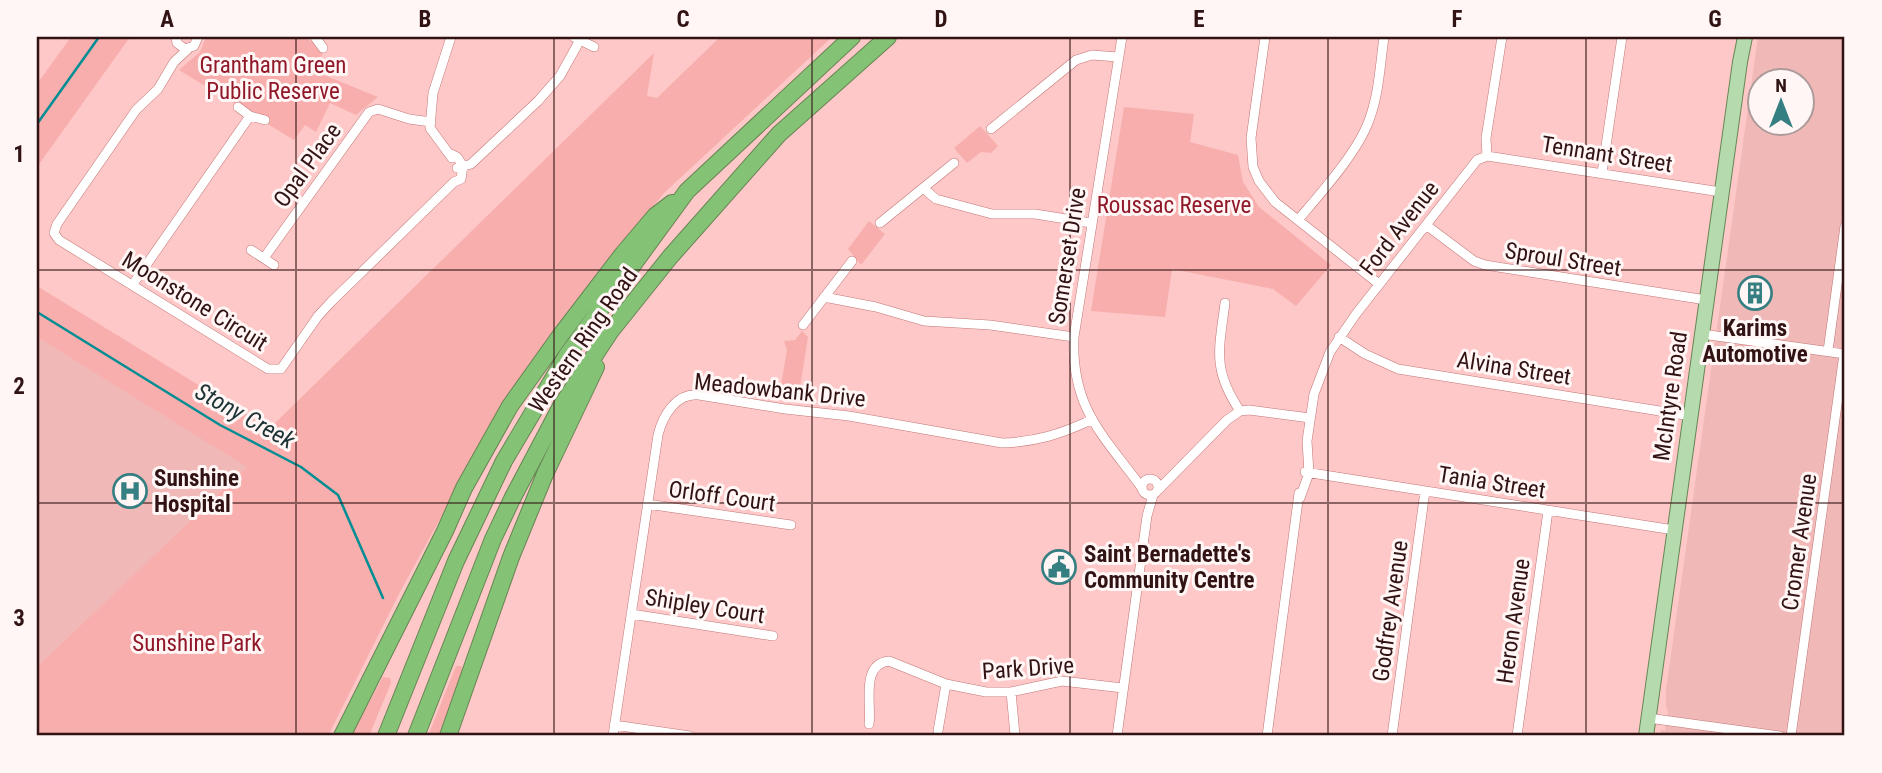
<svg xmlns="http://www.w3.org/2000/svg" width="1882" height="773" viewBox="0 0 1882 773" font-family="'Roboto Condensed',sans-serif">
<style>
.built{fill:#f0b8b6;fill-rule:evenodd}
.green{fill:#f7aeac}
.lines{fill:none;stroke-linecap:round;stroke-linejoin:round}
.stream{stroke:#008d93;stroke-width:2.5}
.street-casing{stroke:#c47575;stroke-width:10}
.primary-casing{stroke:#678553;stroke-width:16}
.highway-casing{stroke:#678553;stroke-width:18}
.street{stroke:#fff;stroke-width:9}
.primary{stroke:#b5daad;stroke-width:14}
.highway{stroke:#84c276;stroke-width:16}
.grid{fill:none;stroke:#311313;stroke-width:2;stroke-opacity:0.55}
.labels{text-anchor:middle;stroke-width:6;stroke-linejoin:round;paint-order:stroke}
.park-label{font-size:23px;fill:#901829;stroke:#fff6f5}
.street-label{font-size:23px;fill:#311313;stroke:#fff6f5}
.poi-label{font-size:23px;font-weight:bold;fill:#311313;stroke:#fff6f5;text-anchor:start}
.water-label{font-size:24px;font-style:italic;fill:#1b3335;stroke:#fff6f5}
.neatline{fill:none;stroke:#311313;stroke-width:2.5}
.grid-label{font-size:23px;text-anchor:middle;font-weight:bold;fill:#311313}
</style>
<rect width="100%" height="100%" fill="#fdc8c7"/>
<path class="built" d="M1758 37H1845V736H1660L1661 730 1665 731 1668 711 1666 707V690ZM1759 80H1801V122H1759Z
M37 337 248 467 37 667Z"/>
<path class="green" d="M71 37H130L37 167V84Z
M206 37H303L325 49 314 71 378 97 356 115 330 103 316 132 305 125 294 140 179 70 200 52Z
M720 37H832L664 193 555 328 511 390 401 590 328 736H37V667L247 467 37 337V286L254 419 271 427 654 53 647 96 657 98Z
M1124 107 1194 114 1190 142 1238 155 1243 182 1259 207 1331 265 1296 306 1273 289 1172 269 1165 317 1091 311Z
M980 126 998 146 991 153 981 152 967 163 954 148Z
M869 221 885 234 861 265 848 249Z
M802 331 808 337 798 400 779 397 787 350 784 341 795 340Z
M456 666H461L464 670 444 736H428Z
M383 677 390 678 391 683 369 736H351Z"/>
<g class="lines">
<path class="stream" d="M37 124 99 37
M37 312 220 425 301 467 338 495 383 598"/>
<g class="street-casing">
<path id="street" d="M176 37 177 43 185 49 194 46 198 37
M315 37 323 48
M451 37 433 93 430 128 452 158
M574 37 594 47
M1122 37 1074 337C1071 408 1103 435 1142 488
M1265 37 1251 138 1253 167 1259 181 1275 202 1379 284
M188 49 174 62 158 89 136 110 57 224 54 233 59 240 268 369H281L318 316 331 302 454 182 461 179 463 166 457 157 451 154
M238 107 250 116 265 120
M991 129 1076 60 1092 55 1118 57
M1487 156 1721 192
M457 168 471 164 538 101 560 76 580 40
M1602 173 1622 37
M923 188 936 199 992 214H1035L1091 223
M1298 220C1320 194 1356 154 1368 123 1379 96 1380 65 1384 37
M880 223 954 163
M1426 225 1474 261 1485 265 1706 300
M251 250 274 265
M264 258 369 112 378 109 409 119 431 122
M133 284 250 116
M824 297 876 307 924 321 990 325 1074 337
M1225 303C1219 350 1212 369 1240 411
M803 325 852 261
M1702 334 1845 354
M1339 337 1365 354 1398 369 1691 416
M1828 351 1845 226
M1305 472 1674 530
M1142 487a8 8 0 1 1 16 0a8 8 0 1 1-16 0Z
M1158 490 1227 420 1240 411 1249 410 1310 418
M1300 498 1309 473 1307 441 1314 394 1330 352 1356 314 1477 160 1487 156 1486 138 1502 37
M647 504 791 525
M631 614 773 636
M1011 692 1015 735
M1648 718 1780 736
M869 724C872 705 860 664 889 661L946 684 986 692H1011L1062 681 1123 688
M614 725 690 736
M938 731 946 684
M613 736 658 435C663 415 676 393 699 395L785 409 849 416 1002 443C1036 442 1061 434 1091 420
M1117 736 1147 516 1153 495
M1267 736 1299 493
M1392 736 1425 491
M1517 736 1548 511
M1791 736 1844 354"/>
</g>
<g class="primary-casing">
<path id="primary" d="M1646 736 1740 62 1745 37"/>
</g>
<g class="highway-casing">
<path id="highway" d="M342 736 445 531 464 488 510 406 560 336 622 255 655 216 672 203
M386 736 456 561 504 461 567 355 687 191 852 37
M416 736 493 539 512 499 560 408 610 332 670 257 779 134 888 37
M448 736 511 557 545 474 596 367"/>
</g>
<use href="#street" class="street"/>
<use href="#primary" class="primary"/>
<use href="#highway" class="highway"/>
</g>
<path class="grid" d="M296 37V736M554 37V736M812 37V736M1070 37V736M1328 37V736M1586 37V736M37 270H1845M37 503H1845"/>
<defs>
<g id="building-ring" transform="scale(1.75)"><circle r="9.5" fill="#fff6f5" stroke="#357e82" stroke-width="1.5"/><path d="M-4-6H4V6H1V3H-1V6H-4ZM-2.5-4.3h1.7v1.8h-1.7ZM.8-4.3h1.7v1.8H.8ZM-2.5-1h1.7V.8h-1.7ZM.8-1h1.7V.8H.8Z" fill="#357e82"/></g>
<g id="hospital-ring" transform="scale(1.75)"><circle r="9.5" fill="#fff6f5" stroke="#357e82" stroke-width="1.5"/><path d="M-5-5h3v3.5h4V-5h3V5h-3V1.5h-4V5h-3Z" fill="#357e82"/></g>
<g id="civic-ring" transform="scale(1.75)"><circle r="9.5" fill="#fff6f5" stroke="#357e82" stroke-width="1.5"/><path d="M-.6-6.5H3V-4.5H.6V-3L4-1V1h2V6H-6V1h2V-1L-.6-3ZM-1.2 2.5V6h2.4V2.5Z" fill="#357e82"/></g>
</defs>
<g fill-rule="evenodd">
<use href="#building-ring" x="1755" y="293"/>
<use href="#hospital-ring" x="130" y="491"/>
<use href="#civic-ring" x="1059" y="567"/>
</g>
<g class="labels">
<g class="park-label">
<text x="273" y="73">Grantham Green<tspan x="273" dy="26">Public Reserve</tspan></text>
<text x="1174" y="213">Roussac Reserve</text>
<text x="197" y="651">Sunshine Park</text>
</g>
<g class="street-label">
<text transform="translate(1607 154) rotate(9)" y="8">Tennant Street</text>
<text transform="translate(307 165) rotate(-54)" y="8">Opal Place</text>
<text transform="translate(1399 228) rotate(-52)" y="8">Ford Avenue</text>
<text transform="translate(1067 256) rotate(-81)" y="8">Somerset Drive</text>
<text transform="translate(1563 259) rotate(9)" y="8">Sproul Street</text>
<text transform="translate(195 301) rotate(32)" y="8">Moonstone Circuit</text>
<text transform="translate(583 340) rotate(-55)" y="8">Western Ring Road</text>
<text transform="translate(1514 368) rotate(9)" y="8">Alvina Street</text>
<text transform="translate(780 390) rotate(6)" y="8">Meadowbank Drive</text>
<text transform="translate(1670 396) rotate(-82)" y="8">McIntyre Road</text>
<text transform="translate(1492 482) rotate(9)" y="8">Tania Street</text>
<text transform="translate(722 496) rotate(8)" y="8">Orloff Court</text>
<text transform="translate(1799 542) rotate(-82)" y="8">Cromer Avenue</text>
<text transform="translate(705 606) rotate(9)" y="8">Shipley Court</text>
<text transform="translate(1390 611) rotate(-82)" y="8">Godfrey Avenue</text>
<text transform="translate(1513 621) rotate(-82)" y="8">Heron Avenue</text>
<text transform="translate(1028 668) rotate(-4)" y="8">Park Drive</text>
</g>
<g class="poi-label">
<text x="1755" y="336" text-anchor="middle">Karims<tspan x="1755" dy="26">Automotive</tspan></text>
<text x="154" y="486">Sunshine<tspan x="154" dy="26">Hospital</tspan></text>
<text x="1084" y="562">Saint Bernadette's<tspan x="1084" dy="26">Community Centre</tspan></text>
</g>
<g class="water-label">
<text transform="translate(245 416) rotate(29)" y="8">Stony Creek</text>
</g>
</g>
<rect width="1882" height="773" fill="none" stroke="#fff6f5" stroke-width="77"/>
<g transform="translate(1781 102)"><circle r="33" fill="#fff6f5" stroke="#ad9b9b" stroke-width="2"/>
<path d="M0-5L12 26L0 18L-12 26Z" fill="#357e82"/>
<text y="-10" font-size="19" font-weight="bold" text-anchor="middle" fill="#311313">N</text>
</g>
<rect x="38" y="38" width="1805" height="696" class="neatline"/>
<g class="grid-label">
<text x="167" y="27">A</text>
<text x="425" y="27">B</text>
<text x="683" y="27">C</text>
<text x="941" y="27">D</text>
<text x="1199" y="27">E</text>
<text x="1457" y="27">F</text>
<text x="1715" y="27">G</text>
<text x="19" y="162">1</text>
<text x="19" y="394">2</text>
<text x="19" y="626">3</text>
</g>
</svg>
